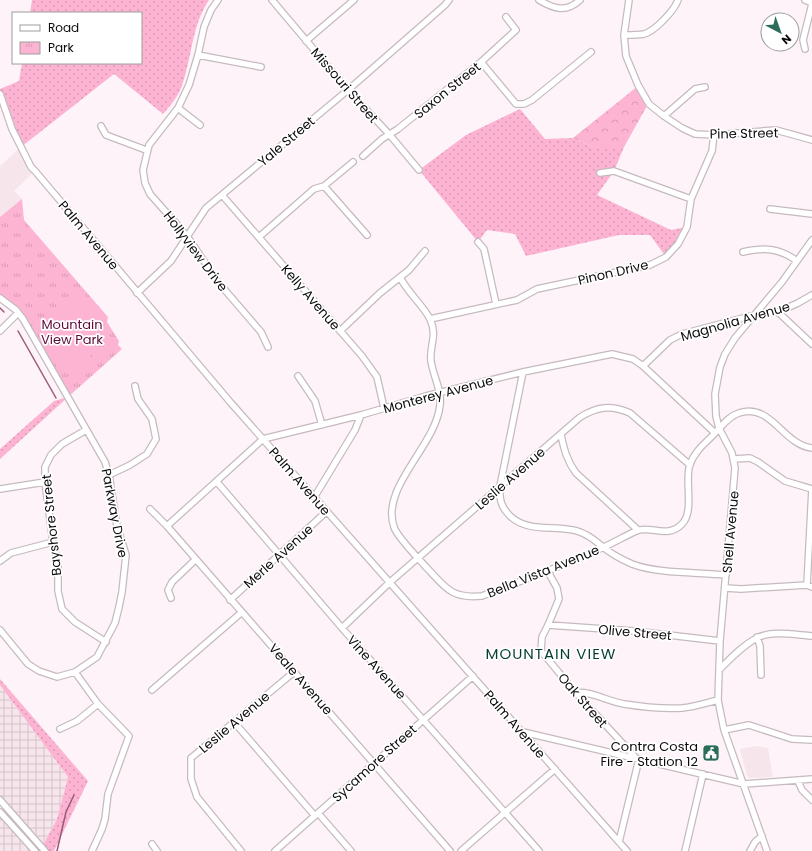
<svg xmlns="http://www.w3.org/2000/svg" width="812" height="851" viewBox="0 0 812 851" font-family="Poppins,sans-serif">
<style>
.built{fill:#f7e5ec}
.industrial{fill:url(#industrial-grid)}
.grass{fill:url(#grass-dots)}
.forest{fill:url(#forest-crowns)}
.park{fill:url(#park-tufts)}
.pitch{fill:#fdb4d3}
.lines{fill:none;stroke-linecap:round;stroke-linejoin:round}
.stream{stroke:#995a76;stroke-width:1.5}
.minor-casing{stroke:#c5bbbf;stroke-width:8}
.minor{stroke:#fff;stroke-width:5.5}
.labels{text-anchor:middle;stroke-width:3.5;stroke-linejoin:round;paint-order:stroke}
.street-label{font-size:13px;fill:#0d0a0c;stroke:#fff}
.park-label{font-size:13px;fill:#5d0c3a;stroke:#fff}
.poi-label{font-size:13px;fill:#0d0a0c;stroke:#fff;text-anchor:end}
.quarter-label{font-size:15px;letter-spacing:1px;fill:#063e31;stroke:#fff}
</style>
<defs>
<pattern id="industrial-grid" width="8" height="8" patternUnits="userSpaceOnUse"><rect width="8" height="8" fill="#f7e5ec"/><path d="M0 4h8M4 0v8" fill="none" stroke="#d3c3c9"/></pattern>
<pattern id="grass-dots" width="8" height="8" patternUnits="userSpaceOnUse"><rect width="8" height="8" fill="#fdb4d3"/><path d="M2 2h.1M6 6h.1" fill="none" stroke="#d899b4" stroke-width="1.8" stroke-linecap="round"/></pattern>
<pattern id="forest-crowns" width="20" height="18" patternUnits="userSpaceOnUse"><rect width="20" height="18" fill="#fdb4d3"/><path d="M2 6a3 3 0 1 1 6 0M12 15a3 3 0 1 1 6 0" fill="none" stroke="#d899b4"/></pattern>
<pattern id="park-tufts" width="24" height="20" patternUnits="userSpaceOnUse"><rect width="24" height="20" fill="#fdb4d3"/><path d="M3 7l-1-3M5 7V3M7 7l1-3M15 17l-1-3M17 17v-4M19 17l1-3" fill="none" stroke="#d899b4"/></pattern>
</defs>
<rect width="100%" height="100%" fill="#fef3f8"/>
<path class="built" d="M21 147 35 171 14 191 22 199 0 217V166Z
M757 746 768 748 773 777 750 778 747 776 740 749Z"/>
<path class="industrial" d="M0 685 68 777 57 819 42 847 0 800Z
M0 812 35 851H0Z"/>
<path class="grass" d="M32 0H209C191 26 192 60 181 88 177 98 170 106 163 114L114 74 21 147 0 94V89L19 81 22 63H141V13H30Z
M520 109 545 139 573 138 593 147H624L614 171 597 195 671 230 687 227 666 257 650 235H619L526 256 515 234 487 230 478 242 419 170 466 135Z
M68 397 0 459V449L54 401Z
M0 679 88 781 54 851H45L42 847 57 819 68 777 0 685Z"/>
<path class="forest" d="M638 86 648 104 624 147H593L573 138Z"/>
<path class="park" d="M22 199 24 220 108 317 107 322 119 341 118 345 122 349 68 397 23 319 0 298V217Z"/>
<path class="pitch" d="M84 295C89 302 95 309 97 317 103 341 91 362 72 376L40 331 41 326Z"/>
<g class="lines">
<path class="stream" d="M0 308 4 312
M18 331 56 398
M57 851 66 812 74 795"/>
<g class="minor-casing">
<path id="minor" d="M218 0 211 10 204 27 198 55 189 85 178 108 149 145 143 170 145 183 150 194 187 236 218 282 261 332 268 347
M272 0 348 90 389 134 419 170
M539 0C554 9 566 13 580 0
M629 0 624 35 626 56 638 85 649 104 664 116 682 128 695 134 714 135 776 130 812 140
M805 0 812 3
M624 35C630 35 638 35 644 34 655 31 674 11 678 0
M306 41 354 0
M805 49 803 40 812 4
M198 55 261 67
M481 62 516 104H524L532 100 591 52
M0 94 12 129 31 167 35 171 231 403 627 851
M178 108 200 125
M664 116 695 89 705 87
M101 126 106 135 146 150
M363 156 382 139 398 129 481 62 516 30 506 17
M600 173 614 171 691 199
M324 186 367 235
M222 195 362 356 377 377 384 408
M770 209 812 214
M259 237 314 189 324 186 353 162
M478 242 484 249 496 304
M743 252C764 247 779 248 797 261
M400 277C407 292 423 305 430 319 438 336 429 346 431 361 433 376 442 390 440 405 436 446 380 487 394 527 397 537 419 559 426 567 446 588 451 599 482 596 523 580 564 566 604 547 615 542 625 536 636 531 650 525 668 539 682 524 695 511 684 480 690 464 696 449 706 443 716 432 723 425 729 416 739 413 771 402 783 445 812 448
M137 293 171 261 206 208 348 90 445 5 449 0
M0 298 16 310 23 319 105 462 109 475 117 526 126 555 122 592 119 607 115 623 97 657 75 672 57 677 39 671 28 664 0 630
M778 312 812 344
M430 319 517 300 537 289 650 265 666 257 678 244 687 227 691 199 712 151 714 135
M0 331 18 313
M340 331 380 293 409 270 425 251
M643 366 670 340 682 334 762 313 778 312 798 303 812 295
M523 372 500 486C499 499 501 507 510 516 529 534 558 524 580 532 591 536 595 541 603 547 611 554 623 560 632 564 658 574 698 572 726 575
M298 376 315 401 322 425
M86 430 62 444 51 455 45 467V482L53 542 58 564V591L62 609 75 622 106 642
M561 435C564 449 567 461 576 473L638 530
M734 459 750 458 758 462 785 481 812 489
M109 475 130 465 147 454 156 439 152 419 138 399 135 386
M217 482 342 628 539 851
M0 489 45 482
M315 496 355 430 361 415
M150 509 167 526 450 851
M167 526 263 439 361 415 426 396 523 372 612 354 633 359 643 366 715 433
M0 561 11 553 53 542
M547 570 557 588 559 599 548 625 542 637 541 651 576 693 636 758
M807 585 812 489
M725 588 741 589 807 585 812 587
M171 598 168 590 172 582 195 560
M230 600 326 512
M548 625 634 631 720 641
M342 628 389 583 579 418C597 406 611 405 630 413L690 465
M757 637 760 646 761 675
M719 670C730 659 743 645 757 638 771 630 796 635 812 636
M75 672 98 704 129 736 108 794 105 819 102 829 92 851
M152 690 242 612
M576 693C588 690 610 702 624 704 643 707 663 709 682 708 694 707 706 703 718 700
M234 722 315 816
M60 729 77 721 98 704
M724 730 749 725 792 739 812 740
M523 732 744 784 812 779
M798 781 802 790 812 800
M0 800 45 851
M0 812 35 851
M318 813 351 851
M619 842 639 759
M152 844 157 851
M241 851 197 797 191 779V758L294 672
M275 851 473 676
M461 851 555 769
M685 851 703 774
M750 851 755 842 762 836
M767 851 724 730 718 700 720 641 735 468 732 453 719 428 716 416 715 394 720 367 725 354 735 338 782 282 812 240"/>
</g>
<use href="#minor" class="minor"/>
</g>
<defs>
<g id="civic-square" transform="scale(0.9)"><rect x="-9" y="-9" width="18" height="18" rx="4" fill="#2c6c5a" stroke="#fff"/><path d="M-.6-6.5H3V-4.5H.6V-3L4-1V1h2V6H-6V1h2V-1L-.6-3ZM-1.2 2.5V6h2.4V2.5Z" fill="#fff"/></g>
</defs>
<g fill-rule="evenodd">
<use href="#civic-square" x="711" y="753"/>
</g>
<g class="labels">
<g class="street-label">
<text transform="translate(345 85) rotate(49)" y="5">Missouri Street</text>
<text transform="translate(447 90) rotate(-39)" y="5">Saxon Street</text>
<text transform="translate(744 133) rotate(-1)" y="5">Pine Street</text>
<text transform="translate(286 141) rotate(-40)" y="5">Yale Street</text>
<text transform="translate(89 235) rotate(50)" y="5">Palm Avenue</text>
<text transform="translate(196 251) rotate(53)" y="5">Hollyview Drive</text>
<text transform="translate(613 272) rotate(-13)" y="5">Pinon Drive</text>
<text transform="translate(311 297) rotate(49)" y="5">Kelly Avenue</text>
<text transform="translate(735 321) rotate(-16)" y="5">Magnolia Avenue</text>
<text transform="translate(438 394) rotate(-15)" y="5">Monterey Avenue</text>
<text transform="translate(510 478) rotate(-41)" y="5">Leslie Avenue</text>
<text transform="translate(300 481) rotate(49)" y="5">Palm Avenue</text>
<text transform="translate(115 513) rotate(79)" y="5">Parkway Drive</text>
<text transform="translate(51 525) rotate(-96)" y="5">Bayshore Street</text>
<text transform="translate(730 532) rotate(-85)" y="5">Shell Avenue</text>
<text transform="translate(278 556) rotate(-42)" y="5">Merle Avenue</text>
<text transform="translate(543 571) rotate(-22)" y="5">Bella Vista Avenue</text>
<text transform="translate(635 632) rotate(5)" y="5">Olive Street</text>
<text transform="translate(377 667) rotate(48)" y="5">Vine Avenue</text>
<text transform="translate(301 679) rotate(49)" y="5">Veale Avenue</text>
<text transform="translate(583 700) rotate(49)" y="5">Oak Street</text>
<text transform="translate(234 722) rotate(-40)" y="5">Leslie Avenue</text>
<text transform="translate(515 724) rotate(49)" y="5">Palm Avenue</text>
<text transform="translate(374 763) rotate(-42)" y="5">Sycamore Street</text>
</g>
<g class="park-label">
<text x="72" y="329">Mountain<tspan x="72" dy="15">View Park</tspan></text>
</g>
<g class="poi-label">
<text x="698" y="751">Contra Costa<tspan x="698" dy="15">Fire - Station 12</tspan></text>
</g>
<g class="quarter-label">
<text x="551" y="659">MOUNTAIN VIEW</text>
</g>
</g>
<rect x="12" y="12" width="130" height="52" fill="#ffffff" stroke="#9e9d9e"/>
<rect x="20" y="25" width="20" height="6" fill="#ffffff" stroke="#9e9d9e"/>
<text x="48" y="32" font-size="12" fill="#0d0a0c">Road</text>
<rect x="20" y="42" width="20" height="12" fill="url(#park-tufts)" stroke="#9e9d9e"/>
<text x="48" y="52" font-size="12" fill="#0d0a0c">Park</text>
<g transform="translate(780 32) rotate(139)"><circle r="19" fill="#ffffff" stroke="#9e9d9e"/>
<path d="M0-3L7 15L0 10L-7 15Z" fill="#2c6c5a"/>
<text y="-6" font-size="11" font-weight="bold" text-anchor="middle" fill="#0d0a0c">N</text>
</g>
</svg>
